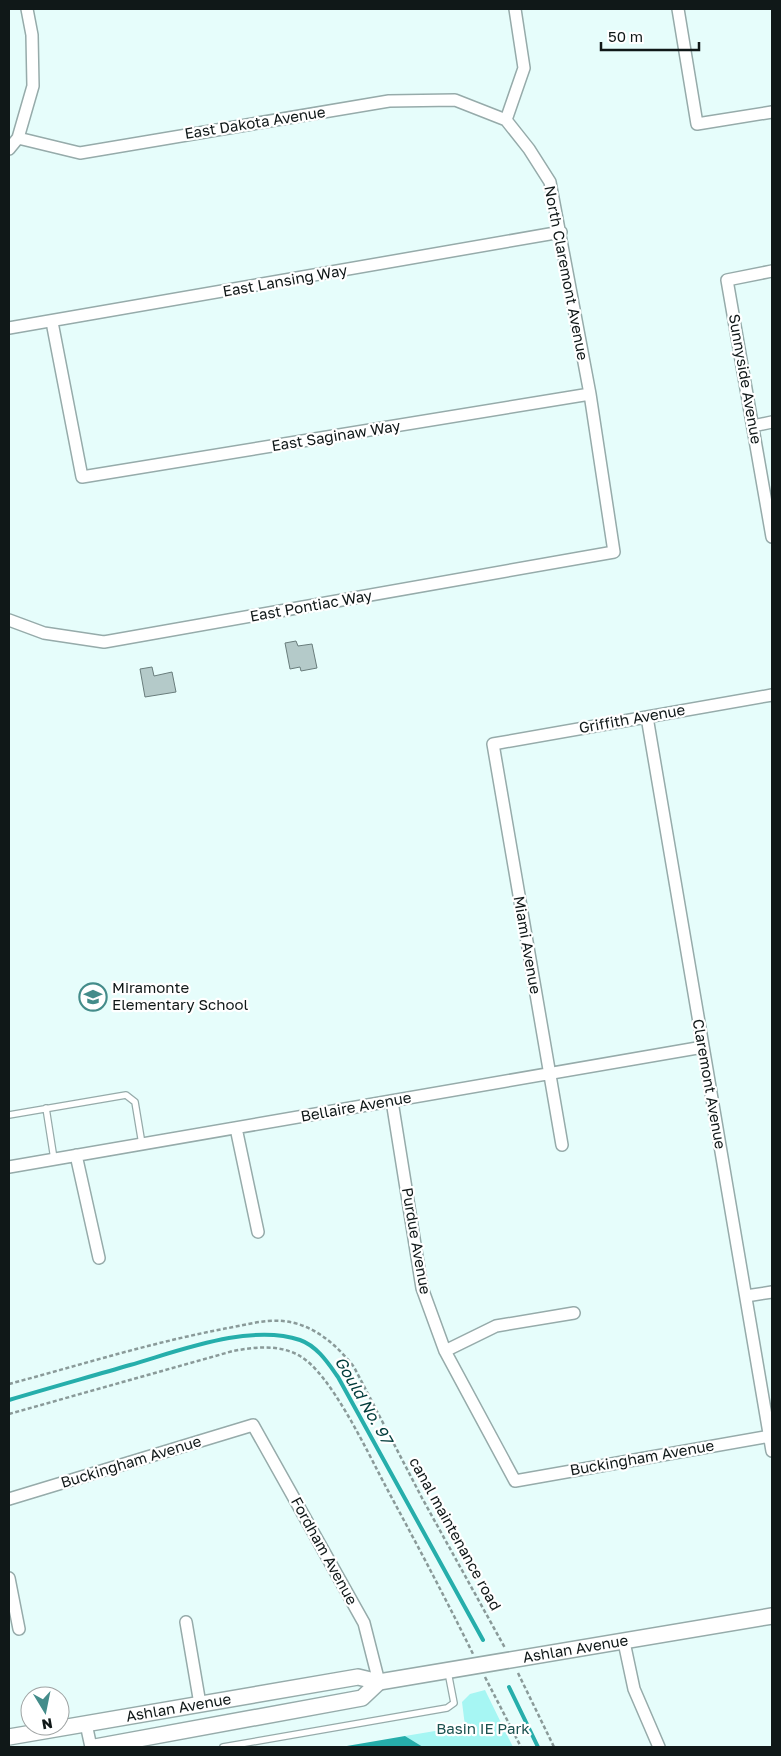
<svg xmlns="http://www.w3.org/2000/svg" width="781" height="1756" viewBox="0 0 781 1756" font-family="'Golos Text',sans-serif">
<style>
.green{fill:#a6f6f3}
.water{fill:#26aeab}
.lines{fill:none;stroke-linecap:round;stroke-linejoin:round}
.stream{stroke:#26aeab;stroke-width:4}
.building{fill:#b4cac9;stroke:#697d7c}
.service-casing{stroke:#96abaa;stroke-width:8}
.minor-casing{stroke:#96abaa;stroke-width:14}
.secondary-casing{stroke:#96abaa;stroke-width:18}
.path{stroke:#8a9a99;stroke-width:2.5;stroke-dasharray:4 2.5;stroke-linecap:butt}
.service{stroke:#fff;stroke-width:5.5}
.minor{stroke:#fff;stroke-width:11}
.secondary{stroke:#fff;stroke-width:15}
.labels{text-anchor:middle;stroke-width:4.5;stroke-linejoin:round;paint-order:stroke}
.street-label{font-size:15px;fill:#101818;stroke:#fff}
.poi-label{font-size:15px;fill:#101818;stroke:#fff;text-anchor:start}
.park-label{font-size:15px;fill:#1c5250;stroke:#fff}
.water-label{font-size:16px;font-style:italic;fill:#003c3b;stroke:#fff}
</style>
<rect width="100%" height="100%" fill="#e6fdfb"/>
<path class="green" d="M485 1690 513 1747H423L405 1736 465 1726 462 1702 470 1694Z"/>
<path class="water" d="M405 1736 423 1747H341Z"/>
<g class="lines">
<path class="stream" d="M9 1400C49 1388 89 1377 130 1365 179 1351 250 1323 300 1340 317 1346 328 1363 338 1377L483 1640
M509 1687 538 1747"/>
</g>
<path class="building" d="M296 641 298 646 312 644 317 668 301 671 300 667 290 669 285 643Z
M152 667 154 676 172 672 176 692 145 697 140 669Z"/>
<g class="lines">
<g class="service-casing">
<path id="service" d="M46 1108 54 1159
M9 1115 126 1095 135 1102 142 1144
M223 1747 447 1708 454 1703 448 1672"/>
</g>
<g class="minor-casing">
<path id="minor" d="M678 9 697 124 772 112
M506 120 524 68 515 9
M18 138 33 86 32 35 27 9
M9 149 18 138 80 153 389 101 455 100 506 120
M772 271 727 280 772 537
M52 322 82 477 590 394
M9 328 561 232
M753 426 772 422
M9 620 44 633 104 642 614 552 590 394 550 182 529 149 506 120
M647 717 772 1451
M392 1101 422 1288 445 1351 515 1481 770 1436
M236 1128 258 1232
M562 1145 493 744 772 695
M76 1155 99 1258
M9 1167 703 1047
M746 1296 772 1292
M445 1351 496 1326 574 1313
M9 1499 253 1425 364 1623 379 1682
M9 1578 19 1629
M186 1622 200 1704
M624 1642 634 1689 659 1747
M86 1724 91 1747"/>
</g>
<g class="secondary-casing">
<g id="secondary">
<path id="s1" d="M9 1737 358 1677 379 1682 772 1616"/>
<path d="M95 1747 362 1698 379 1682"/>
</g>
</g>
<path class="path" d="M9 1384C80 1365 150 1343 223 1329 241 1326 264 1319 283 1321 313 1324 336 1344 354 1367L422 1498 505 1648
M9 1414 233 1351C255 1347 279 1344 300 1356 331 1374 367 1451 385 1485 415 1541 445 1597 473 1654
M518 1673 554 1747
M485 1677 521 1747"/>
<use href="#service" class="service"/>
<use href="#minor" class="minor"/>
<use href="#secondary" class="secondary"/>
</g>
<defs>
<g id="school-ring" transform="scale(1.4375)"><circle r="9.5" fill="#fff" stroke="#448c8a" stroke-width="1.5"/><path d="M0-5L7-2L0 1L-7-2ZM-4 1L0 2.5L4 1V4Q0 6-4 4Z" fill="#448c8a"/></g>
</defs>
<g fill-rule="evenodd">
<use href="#school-ring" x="93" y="997"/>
</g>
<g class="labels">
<g class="street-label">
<text transform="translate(255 123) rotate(-9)" y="5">East Dakota Avenue</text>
<text transform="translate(566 273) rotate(79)" y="5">North Claremont Avenue</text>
<text transform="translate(285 281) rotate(-10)" y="5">East Lansing Way</text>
<text transform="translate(745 379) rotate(80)" y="5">Sunnyside Avenue</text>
<text transform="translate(336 436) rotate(-9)" y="5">East Saginaw Way</text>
<text transform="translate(311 606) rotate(-10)" y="5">East Pontiac Way</text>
<text transform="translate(632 719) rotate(-10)" y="5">Griffith Avenue</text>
<text transform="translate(527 945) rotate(80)" y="5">Miami Avenue</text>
<text transform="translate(709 1084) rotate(80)" y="5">Claremont Avenue</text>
<text transform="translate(356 1107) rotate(-10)" y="5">Bellaire Avenue</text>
<text transform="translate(416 1241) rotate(80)" y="5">Purdue Avenue</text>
<text transform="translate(642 1458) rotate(-10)" y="5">Buckingham Avenue</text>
<text transform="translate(131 1462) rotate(-17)" y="5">Buckingham Avenue</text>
<text transform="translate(455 1534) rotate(61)" y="5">canal maintenance road</text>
<text transform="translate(324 1551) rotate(61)" y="5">Fordham Avenue</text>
<text dy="5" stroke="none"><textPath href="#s1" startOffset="575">Ashlan Avenue</textPath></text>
<text dy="5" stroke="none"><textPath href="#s1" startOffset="172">Ashlan Avenue</textPath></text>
</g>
<g class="poi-label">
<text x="112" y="993">Miramonte<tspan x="112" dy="17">Elementary School</tspan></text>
</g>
<g class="park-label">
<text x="483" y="1734">Basin IE Park</text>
</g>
<g class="water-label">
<text transform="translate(364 1400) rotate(60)" y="6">Gould No. 97</text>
</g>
</g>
<rect width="781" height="1756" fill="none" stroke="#101818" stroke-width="20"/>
<g transform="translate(45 1711) rotate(170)"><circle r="24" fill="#ffffff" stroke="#9fa3a3"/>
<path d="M0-4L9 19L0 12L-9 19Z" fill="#448c8a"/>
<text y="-8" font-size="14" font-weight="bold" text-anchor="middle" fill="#101818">N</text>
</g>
<path d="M601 42v8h98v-8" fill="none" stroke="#101818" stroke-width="2.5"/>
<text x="608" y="42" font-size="15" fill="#101818" stroke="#ffffff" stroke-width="4" paint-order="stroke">50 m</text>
</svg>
